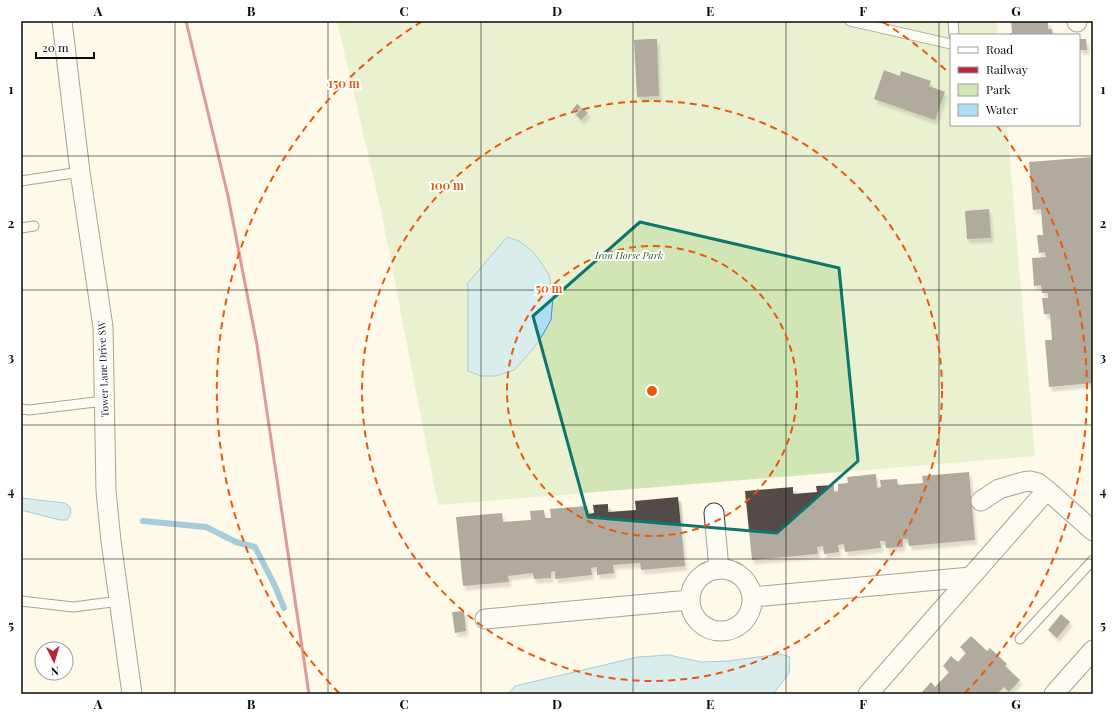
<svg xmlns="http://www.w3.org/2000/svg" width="1114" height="715" viewBox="0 0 1114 715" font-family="'Playfair Display',serif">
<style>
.park{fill:#d1e6b4}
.water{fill:#aedef4;stroke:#3897c8}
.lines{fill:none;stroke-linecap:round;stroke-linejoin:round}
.stream{stroke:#3897c8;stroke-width:6}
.building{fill:#524b47;filter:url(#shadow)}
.service-casing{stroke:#3d3d3d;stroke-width:11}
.minor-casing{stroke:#3d3d3d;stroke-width:21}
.service{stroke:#fff;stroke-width:9}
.minor{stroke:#fff;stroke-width:19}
.rail{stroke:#b52836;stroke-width:3}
.marked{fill:none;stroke:#0f766e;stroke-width:3;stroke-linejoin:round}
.grid{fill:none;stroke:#0a0a0a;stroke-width:1;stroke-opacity:0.55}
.ring{fill:none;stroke:#e8590c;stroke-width:2;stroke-dasharray:7 5}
.labels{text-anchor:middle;stroke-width:4;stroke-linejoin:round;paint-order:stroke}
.park-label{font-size:10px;font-style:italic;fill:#2f5f1e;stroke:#fff}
.street-label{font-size:10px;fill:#0a0a0a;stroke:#fff}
.centre{fill:#e8590c;stroke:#fff;stroke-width:2}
.ring-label{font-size:12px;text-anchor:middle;font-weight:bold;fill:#e8590c;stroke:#fff;stroke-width:4;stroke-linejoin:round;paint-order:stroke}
.neatline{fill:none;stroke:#0a0a0a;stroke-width:1.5}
.grid-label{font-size:13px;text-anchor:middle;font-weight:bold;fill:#0a0a0a}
</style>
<defs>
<filter id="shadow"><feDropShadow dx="2.5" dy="4.5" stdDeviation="1" flood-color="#0004"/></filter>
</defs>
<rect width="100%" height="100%" fill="#fef9e8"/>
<path class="park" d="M337 21H997L998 35H951V125H1007L1035 456 438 505 381 210Z"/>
<path class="water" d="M507 237 519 241 532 251 540 261 549 275 553 297 551 320 539 341 526 357 514 370 496 376H481L468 371V291L467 284Z
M21 498 65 503 70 507 71 513 67 520H60L21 510Z
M781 654 790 657 789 673 775 692 772 694H508L515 686 638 657 669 655 701 662 728 661Z"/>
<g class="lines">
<path class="stream" d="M143 521 206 527 236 542 255 547 275 586 284 608"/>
</g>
<path class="building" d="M1011 21H1048V29H1052L1053 35H1009V33H1012Z
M648 39H657L659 96 637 97 634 40Z
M1079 39H1086L1087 50H1079Z
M884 70 900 76 901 71 931 81 929 86 945 92 935 120 874 99Z
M577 104 581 107 576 113 572 110Z
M582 108 588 113 581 120 576 115Z
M1093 157V383L1049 387 1045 340H1052L1050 314H1044L1042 298H1048V293H1042L1041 285 1034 286 1032 258 1046 257 1045 252 1039 253 1037 235H1043L1041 209 1033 210 1029 162Z
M989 209 991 238 967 239 965 211Z
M969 472 975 540 909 546 908 539H903V547L886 548 885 541H880L881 548 845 552 844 544 838 545 839 552 824 554 823 546 817 547 818 554 752 560 745 491 793 487V494L817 492 816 486 834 485V492L838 491V484L848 483 847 477 876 474 877 488 881 487 880 480 897 479 898 485 923 483 922 476Z
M678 497 685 566 641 570 640 563 613 565 614 573 597 575V567L591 568 592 575 555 579V571L551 572V578L534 579 533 573 508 576 509 582 463 586 456 517 502 513 503 522 531 520 530 511 544 510 545 518H551L550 509 587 506 588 514 594 513 593 505 608 504V512L636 510 635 501Z
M464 611 466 631 455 633 452 612Z
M1061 614 1070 622 1057 638 1048 630Z
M971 636 987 651 990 648 1007 664 1005 666 1020 680 1009 692 1004 687 997 694H923L922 692 931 682 935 687 949 672 943 666 951 656 958 662 966 653 960 647Z"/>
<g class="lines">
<g class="service-casing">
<path id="service" d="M850 21 951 44
M953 21 954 35
M21 181 80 172
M21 228 34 226
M21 409 29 410 104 401
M21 601 73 607 120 601
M1020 639 1093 560"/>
</g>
<g class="minor-casing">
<path id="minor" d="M62 21 80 172 103 327 106 491 111 541 132 694
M1077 21V22
M981 501 999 489 1023 482 1030 481 1038 483 1047 490
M714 513 719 569
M690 600a31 31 0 1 1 62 0a31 31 0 1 1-62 0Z
M752 597 971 577
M485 619 690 600
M868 694 1047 490 1093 531
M1054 694 1093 650"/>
</g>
<use href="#service" class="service"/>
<use href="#minor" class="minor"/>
<path class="rail" d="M186 21 228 196 257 345 309 694"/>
</g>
<path d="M0 0H1114V715H0ZM640 222 839 268 858 461 777 533 588 517 533 316Z" fill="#fef9e8" fill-opacity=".55" fill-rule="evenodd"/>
<path class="marked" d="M640 222 839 268 858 461 777 533 588 517 533 316Z"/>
<path class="grid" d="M175 21V694M328 21V694M481 21V694M633 21V694M786 21V694M939 21V694M21 156H1093M21 290H1093M21 425H1093M21 559H1093"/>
<g class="ring">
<circle cx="652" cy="391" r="145"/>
<circle cx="652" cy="391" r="290"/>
<path d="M339 693A435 435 0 0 1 421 22M883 22A435 435 0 0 1 949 73M997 126A435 435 0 0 1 965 693"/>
</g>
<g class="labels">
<g class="park-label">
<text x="629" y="259">Iron Horse Park</text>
</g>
<g class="street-label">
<text transform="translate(103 369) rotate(-92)" y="4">Tower Lane Drive SW</text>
</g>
</g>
<circle cx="652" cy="391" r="6" class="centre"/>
<g class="ring-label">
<text x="344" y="88">150 m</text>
<text x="447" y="190">100 m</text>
<text x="549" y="293">50 m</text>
</g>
<rect width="1114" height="715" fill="none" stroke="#ffffff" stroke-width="44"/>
<rect x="950" y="34" width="130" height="92" fill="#ffffff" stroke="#9d9d9d"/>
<rect x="958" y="47" width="20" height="6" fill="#ffffff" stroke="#9d9d9d"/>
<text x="986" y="54" font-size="12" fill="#0a0a0a">Road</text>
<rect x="958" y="67" width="20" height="6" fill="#b52836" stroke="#9d9d9d"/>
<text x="986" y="74" font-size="12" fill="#0a0a0a">Railway</text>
<rect x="958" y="84" width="20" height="12" fill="#d1e6b4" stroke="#9d9d9d"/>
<text x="986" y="94" font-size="12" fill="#0a0a0a">Park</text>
<rect x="958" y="104" width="20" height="12" fill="#aedef4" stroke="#9d9d9d"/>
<text x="986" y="114" font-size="12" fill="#0a0a0a">Water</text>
<g transform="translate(54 661) rotate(175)"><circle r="19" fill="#ffffff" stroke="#9d9d9d"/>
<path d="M0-3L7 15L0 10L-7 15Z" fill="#b52836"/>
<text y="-6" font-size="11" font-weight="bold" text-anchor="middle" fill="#0a0a0a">N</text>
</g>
<path d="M36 52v6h58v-6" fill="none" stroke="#0a0a0a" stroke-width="2"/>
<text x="42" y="52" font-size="12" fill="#0a0a0a" stroke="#ffffff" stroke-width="3" paint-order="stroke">20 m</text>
<rect x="22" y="22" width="1070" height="671" class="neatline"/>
<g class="grid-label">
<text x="98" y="16">A</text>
<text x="251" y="16">B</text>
<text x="404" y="16">C</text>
<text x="557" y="16">D</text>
<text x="710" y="16">E</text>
<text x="863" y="16">F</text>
<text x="1016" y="16">G</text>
<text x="11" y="94">1</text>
<text x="1103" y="94">1</text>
<text x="11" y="228">2</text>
<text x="1103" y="228">2</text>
<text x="11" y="362">3</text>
<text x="1103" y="362">3</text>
<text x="11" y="496">4</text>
<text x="1103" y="496">4</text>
<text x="11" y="630">5</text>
<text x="1103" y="630">5</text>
<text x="98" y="709">A</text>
<text x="251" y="709">B</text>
<text x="404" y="709">C</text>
<text x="557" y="709">D</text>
<text x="710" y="709">E</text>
<text x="863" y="709">F</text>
<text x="1016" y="709">G</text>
</g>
</svg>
